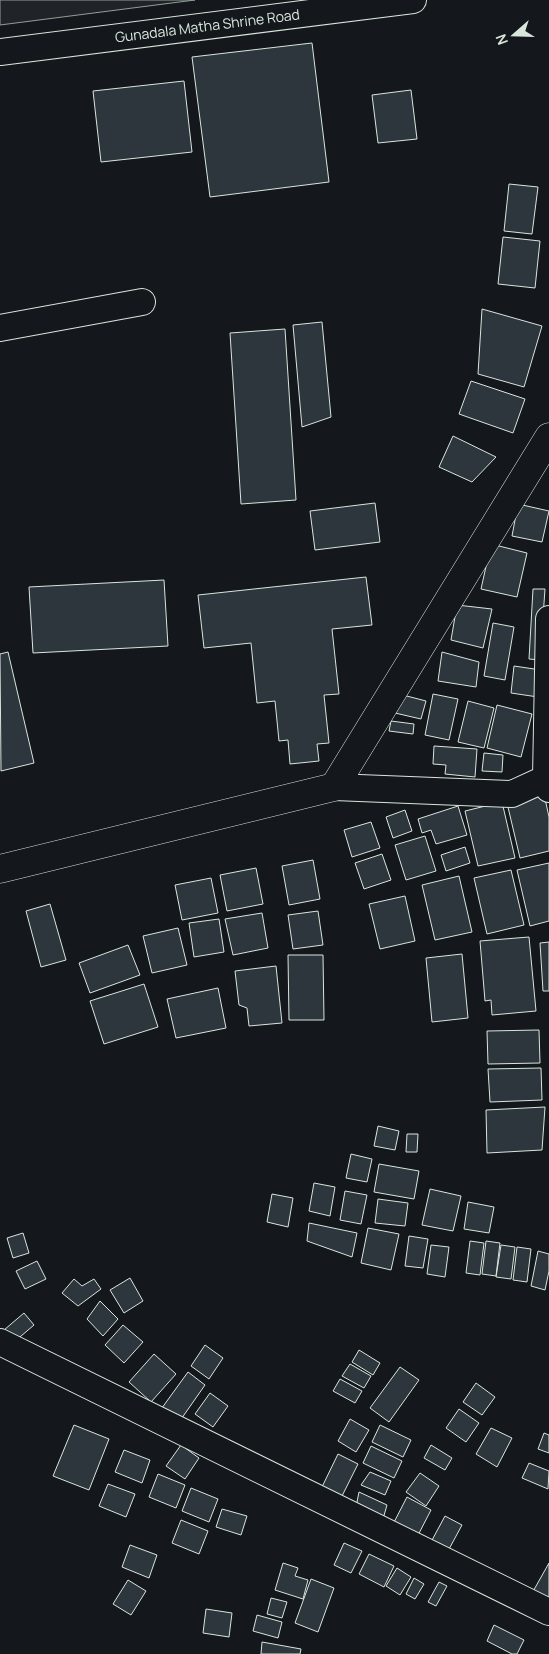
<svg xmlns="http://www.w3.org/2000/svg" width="549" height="1654" viewBox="0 0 549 1654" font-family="Manrope,sans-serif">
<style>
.green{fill:#202428;stroke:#939e99}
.building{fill:#2c363c;stroke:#d8e6dc}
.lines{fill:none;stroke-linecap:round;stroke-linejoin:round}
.minor-casing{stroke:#d8e6dc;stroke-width:28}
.tertiary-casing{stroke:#d8e6dc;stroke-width:29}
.minor{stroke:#14181c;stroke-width:26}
.tertiary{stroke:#14181c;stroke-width:28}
.labels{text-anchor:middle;stroke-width:4;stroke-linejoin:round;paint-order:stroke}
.street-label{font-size:14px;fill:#d8e6dc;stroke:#14181c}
</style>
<rect width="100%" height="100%" fill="#14181c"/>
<path class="green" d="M0 0H195L0 25Z"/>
<path class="building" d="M312 43 329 182 210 197 192 57Z
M184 81 192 152 101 162 93 91Z
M411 90 417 139 378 143 372 95Z
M509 184 538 187 532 234 504 231Z
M503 237 540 241 535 288 498 284Z
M482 309 542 326 524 387 478 374Z
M322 322 331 417 302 427 293 325Z
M285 329 296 500 241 504 230 333Z
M471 381 525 399 513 433 459 414Z
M453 436 496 457 472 482 439 467Z
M375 503 380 542 315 550 310 511Z
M518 504 549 511 542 542 512 536Z
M491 544 527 553 517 597 481 589Z
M366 577 372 625 332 629 339 694 324 695 329 743 317 744 319 761 290 764 288 740 279 741 275 701 257 703 251 643 204 648 198 595Z
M164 580 168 646 33 653 29 587Z
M533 589H545L540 660 529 659Z
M457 605 492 609 483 648 451 640Z
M493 623 514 627 505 680 484 676Z
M8 652 34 763 1 771 0 654Z
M442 652 479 662 476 687 438 681Z
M514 666 541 670 538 697 511 693Z
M399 694 426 701 421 719 395 713Z
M433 694 458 699 449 740 425 735Z
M468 701 494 708 484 748 458 742Z
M497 705 532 714 521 757 487 748Z
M391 721 414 724 413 734 389 731Z
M434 746 477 749 475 777 445 774 446 765 433 764Z
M484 753 503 755 502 772 482 771Z
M544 794 549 817V851L520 858 507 803Z
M502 802 515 858 478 866 465 811Z
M458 806 467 835 436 844 431 830 422 833 418 819Z
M405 810 412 831 393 838 386 817Z
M371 822 380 848 352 857 344 830Z
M425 836 436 871 406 880 395 845Z
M465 847 470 863 446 871 441 855Z
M382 854 391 880 364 889 355 863Z
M313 860 320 899 289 905 282 866Z
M549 863V921L530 926 517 870Z
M256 868 263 904 227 911 220 875Z
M511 870 524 925 487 934 474 878Z
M459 876 472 932 435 940 422 885Z
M211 878 218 913 182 920 175 885Z
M405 896 415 941 380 949 369 904Z
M50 904 66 960 41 967 26 911Z
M318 911 323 945 293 949 288 915Z
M262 913 268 948 233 955 225 919Z
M219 919 224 952 194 957 189 923Z
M178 928 187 965 152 973 143 936Z
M529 937 536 1011 492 1015 491 1000 485 1001 480 941Z
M549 942V991H543L540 943Z
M128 945 140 975 90 993 79 963Z
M462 954 468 1018 432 1022 426 958Z
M288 955H323L324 1020H289Z
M276 966 282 1023 249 1026 247 1008 239 1005 235 971Z
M144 984 158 1027 104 1044 90 1001Z
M218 988 226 1028 176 1038 167 999Z
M539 1030 540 1063 488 1064 487 1031Z
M541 1068 542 1100 490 1102 488 1069Z
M545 1107 542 1150 487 1153 486 1110Z
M378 1126 399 1131 395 1150 374 1146Z
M407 1134H418L417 1152H406Z
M351 1154 372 1159 367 1182 346 1178Z
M379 1164 419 1171 414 1199 374 1192Z
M314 1183 335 1187 330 1216 309 1211Z
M430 1189 461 1196 453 1231 422 1225Z
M345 1191 367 1195 361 1224 340 1220Z
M272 1194 293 1198 288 1227 267 1222Z
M378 1199 408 1203 405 1226 375 1223Z
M468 1202 494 1207 489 1233 464 1229Z
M309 1223 357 1233 352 1257 307 1241Z
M368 1228 399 1234 391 1270 361 1263Z
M23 1233 29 1253 13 1258 7 1238Z
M409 1236 428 1239 423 1268 405 1266Z
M470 1241 484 1243 480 1275 466 1273Z
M486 1241 500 1243 496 1276 482 1274Z
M431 1245 449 1247 445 1277 427 1274Z
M501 1245 515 1247 511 1279 496 1277Z
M517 1247 531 1249 527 1282 513 1280Z
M538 1251 549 1254V1271L545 1290 531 1286Z
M37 1261 46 1279 25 1289 16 1271Z
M130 1278 143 1301 124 1313 110 1290Z
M74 1279 82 1286 94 1279 101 1289 78 1306 62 1293Z
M100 1301 118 1319 103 1336 87 1319Z
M24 1313 34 1325 14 1342 4 1330Z
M123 1325 143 1342 124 1363 105 1345Z
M205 1345 223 1358 209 1379 191 1366Z
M359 1350 380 1363 373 1375 352 1362Z
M154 1354 176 1374 151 1402 129 1382Z
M350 1364 371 1376 364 1388 342 1376Z
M400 1367 419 1380 389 1422 370 1408Z
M188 1372 205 1385 177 1425 159 1412Z
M340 1379 362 1391 355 1403 333 1391Z
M476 1383 495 1397 482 1415 463 1402Z
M210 1393 228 1406 213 1427 195 1414Z
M459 1409 479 1423 466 1442 446 1428Z
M350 1419 369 1430 356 1452 338 1441Z
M74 1425 109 1439 89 1490 53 1476Z
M380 1425 411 1440 403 1457 372 1442Z
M491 1428 512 1438 497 1467 476 1454Z
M544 1433 549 1435V1453L538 1449Z
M181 1445 199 1458 185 1479 166 1466Z
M431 1445 452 1458 445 1470 424 1458Z
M371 1446 402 1461 394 1478 363 1463Z
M124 1450 150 1460 142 1483 115 1472Z
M338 1454 358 1464 341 1498 321 1489Z
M529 1463 549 1471 548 1489 522 1478Z
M370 1472 391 1481 385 1495 361 1485Z
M420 1473 439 1486 426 1506 406 1492Z
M158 1474 185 1485 176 1508 149 1497Z
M108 1484 135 1494 126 1517 99 1506Z
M191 1488 218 1499 209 1522 182 1511Z
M359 1492 387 1505 383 1519 356 1507Z
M407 1497 431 1510 414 1543 390 1530Z
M222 1509 247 1516 241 1535 216 1527Z
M445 1516 462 1525 448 1551 431 1542Z
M181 1520 208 1531 199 1554 172 1543Z
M344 1543 362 1551 351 1573 334 1565Z
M130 1545 157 1555 149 1578 122 1567Z
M369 1554 394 1566 384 1587 359 1574Z
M283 1563 298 1568 295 1576 308 1580 303 1599 275 1590Z
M549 1563V1606L531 1595Z
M397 1568 411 1577 400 1595 386 1586Z
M414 1578 424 1584 415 1599 406 1594Z
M311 1579 334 1588 318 1632 295 1623Z
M128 1580 146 1591 131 1615 113 1604Z
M439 1582 447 1586 436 1606 428 1602Z
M271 1598 287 1602 282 1618 267 1614Z
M206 1609 232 1613 229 1637 203 1633Z
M257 1615 282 1622 278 1638 253 1631Z
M494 1625 524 1640 517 1654H512L487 1641Z
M262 1642 301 1649 300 1654H261Z"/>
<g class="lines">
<g class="minor-casing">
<g id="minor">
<path id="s1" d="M0 52 413 0"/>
<path d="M0 328 142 302"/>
<path d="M549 619 546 778 549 789"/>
<path d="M334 787 512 794 549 777"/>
<path d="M0 1342 549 1612"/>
</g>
</g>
<g class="tertiary-casing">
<path id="tertiary" d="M0 869 334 787 549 437"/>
</g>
<use href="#minor" class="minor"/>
<use href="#tertiary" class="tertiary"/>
</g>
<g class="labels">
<g class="street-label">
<text dy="5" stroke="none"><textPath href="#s1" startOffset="209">Gunadala Matha Shrine Road</textPath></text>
</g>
</g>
<g transform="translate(514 35) rotate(250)" stroke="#14181c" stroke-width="4" paint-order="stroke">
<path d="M0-4L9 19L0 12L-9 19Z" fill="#d8e6dc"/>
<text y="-8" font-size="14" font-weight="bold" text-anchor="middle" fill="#d8e6dc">N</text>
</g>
</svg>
